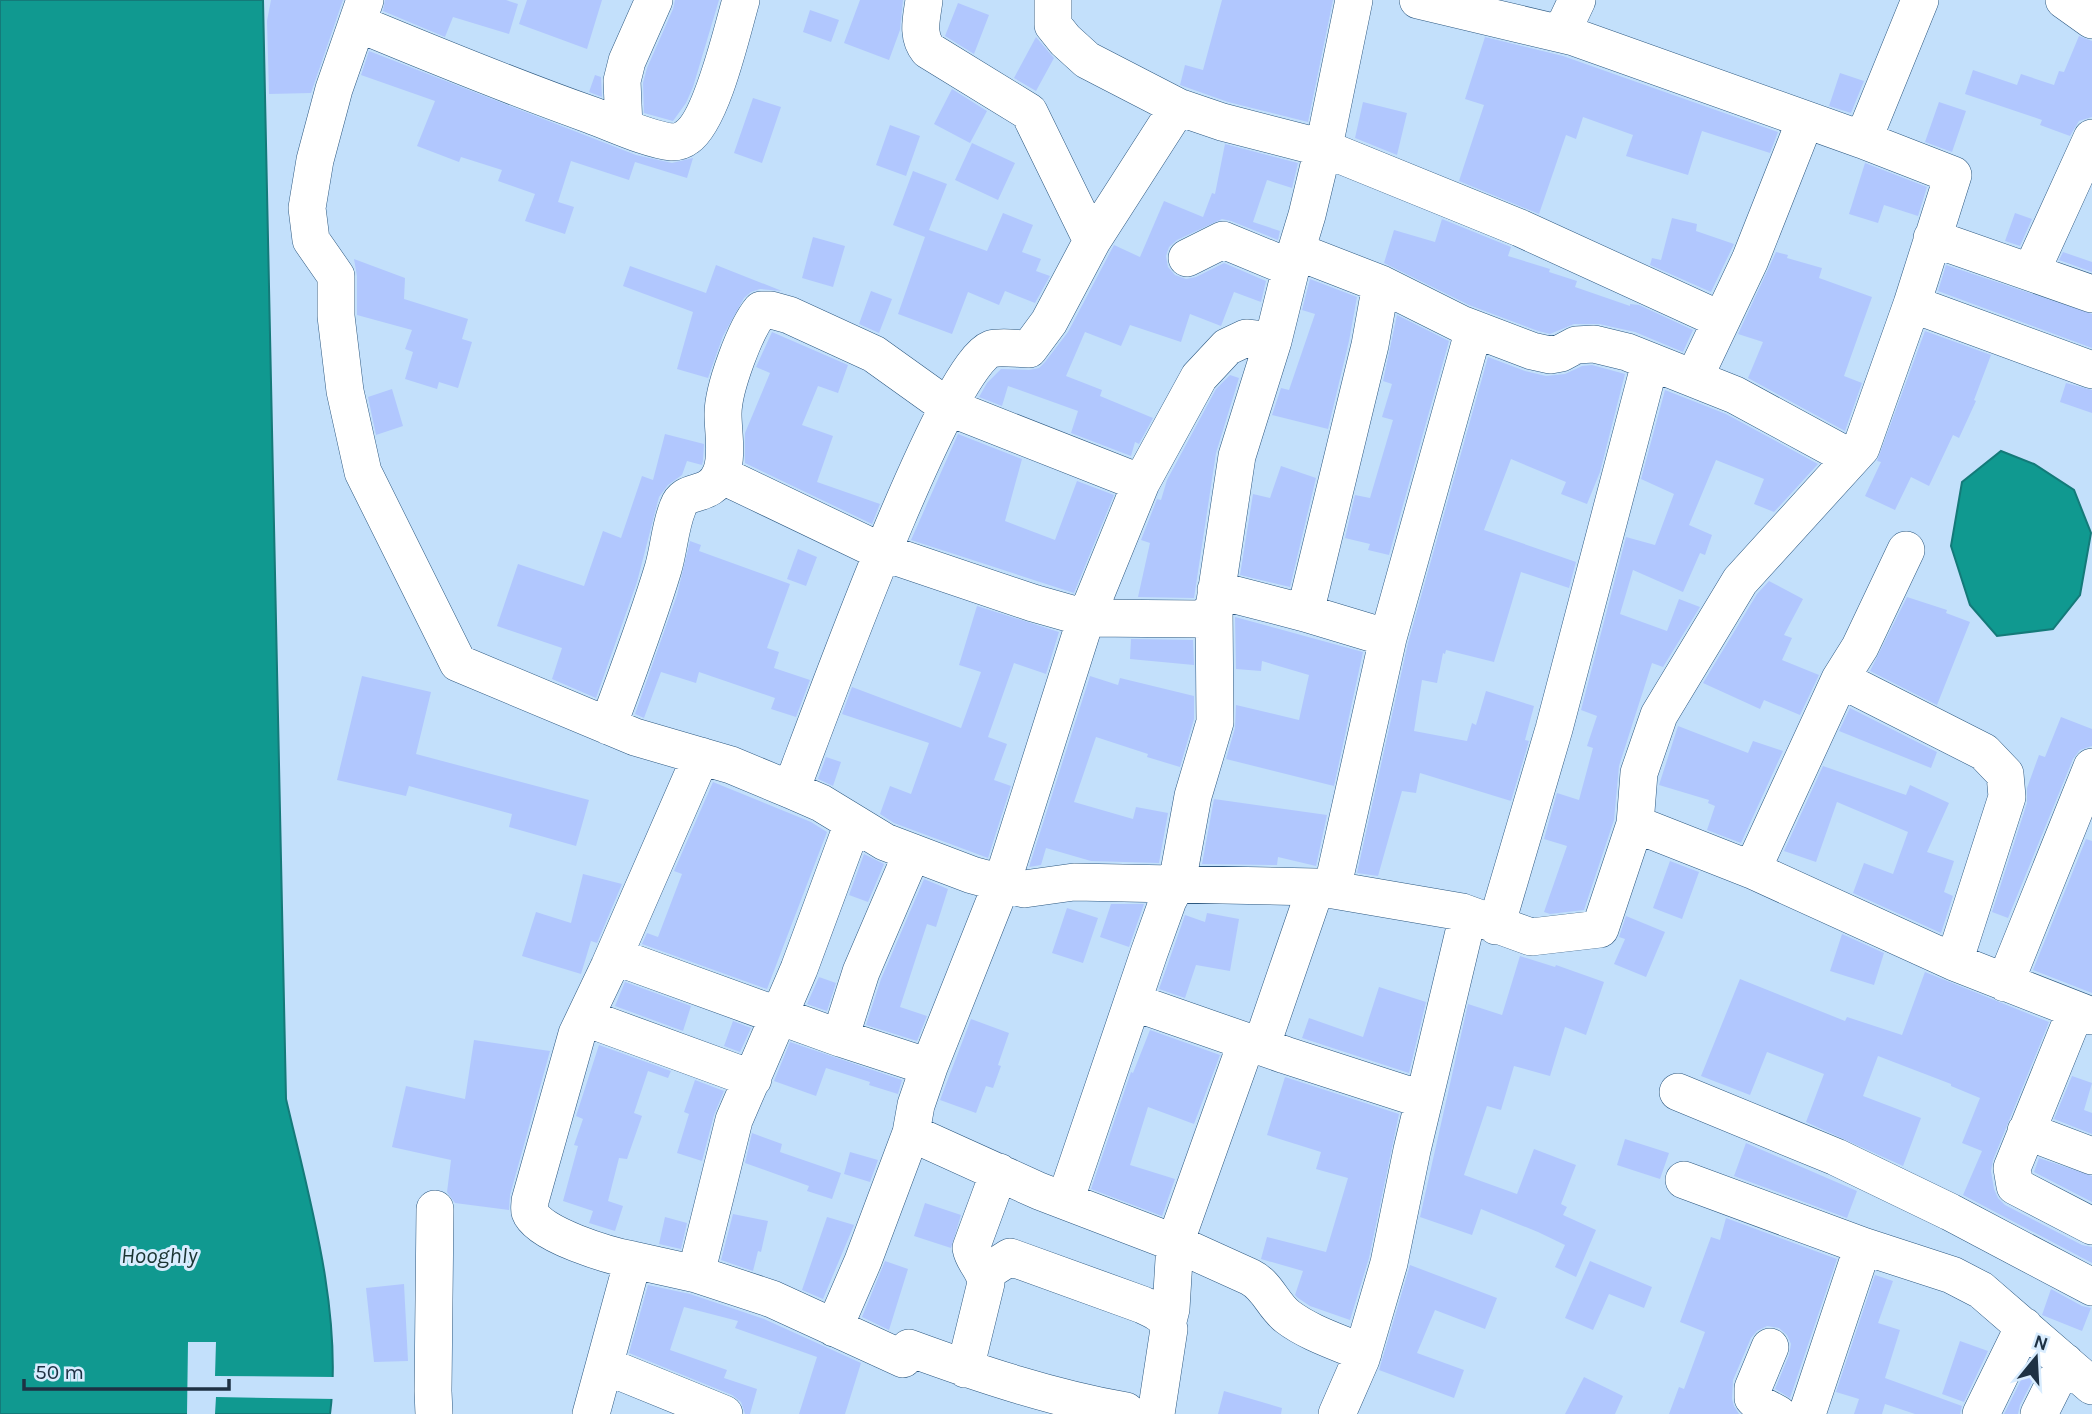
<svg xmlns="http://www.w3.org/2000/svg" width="2092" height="1414" viewBox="0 0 2092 1414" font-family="Karla,sans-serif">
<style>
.water{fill:#109990;stroke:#147a79;stroke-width:2}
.pier{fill:#c3e0fb}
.building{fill:#b1c7fe}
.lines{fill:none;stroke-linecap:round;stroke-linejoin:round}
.minor-casing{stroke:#2c5880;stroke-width:38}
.minor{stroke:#fff;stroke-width:37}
.labels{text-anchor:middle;stroke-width:6;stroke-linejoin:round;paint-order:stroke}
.water-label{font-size:23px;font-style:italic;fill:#1b3432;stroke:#d8ecfe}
</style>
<rect width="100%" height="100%" fill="#c3e0fb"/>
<path class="water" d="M0 0H263L286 1099C309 1197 343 1313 330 1414H0Z
M2001 451 2034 464 2074 490 2091 533 2080 595 2053 629 1997 636 1970 605 1951 546 1962 482Z"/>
<path class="pier" d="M188 1342H216L215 1376 335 1377 336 1399 216 1397 215 1414H187Z"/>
<path class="building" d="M271 0H343L311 93 269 94 267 21Z
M385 0H506L518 4 509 34 453 17 445 37 383 11Z
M527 0H602L587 49 519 24Z
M675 0H719L693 87 686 103 673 121 644 113 643 83 647 68 673 9Z
M860 0H903L900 30 889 60 844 43Z
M1222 0H1333L1308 122 1228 102 1180 85 1185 65 1203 70Z
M958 3 989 15 974 54 945 36Z
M810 10 839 20 831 42 803 32Z
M2079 36 2092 41V117L2079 121 2070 136 2040 125 2042 120 1965 94 1973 70 2017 85 2021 74 2054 85 2059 71 2064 72Z
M1036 37 1054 58 1036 91 1014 78Z
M1485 37 1563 56 1778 132 1770 153 1702 131 1688 175 1626 156 1633 135 1583 117 1576 139 1566 135 1539 214 1459 181 1484 105 1465 99Z
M369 51 636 155 672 163 693 158 687 178 635 162 629 180 571 161 558 202 574 207 565 234 525 221 535 194 498 181 502 170 461 157 459 162 417 146 435 101 361 75Z
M1840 73 1864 81 1851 113 1829 106Z
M595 75 601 77 602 97 589 92Z
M952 89 987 111 970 143 934 124Z
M753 98 781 107 762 163 734 153Z
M1363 102 1407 113 1397 155 1355 138Z
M1939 102 1966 111 1952 152 1925 142Z
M890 125 920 136 906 176 876 165Z
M972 143 1015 163 998 200 955 180Z
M1225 144 1298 163 1292 188 1267 180 1253 222 1280 231 1278 240 1231 221 1222 219 1177 240 1169 247 1166 256 1168 267 1175 275 1186 279 1196 277 1224 263 1266 281 1261 302 1234 292 1221 326 1190 314 1181 342 1130 325 1121 346 1085 332 1066 376 1102 390 1100 396 1153 418 1139 444 1135 442 1131 456 1071 433 1078 411 1008 386 1002 406 979 397 987 383 1001 369 1029 370 1039 368 1045 362 1068 332 1114 245 1140 257 1164 201 1203 217 1212 193 1215 194Z
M1865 163 1927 187 1918 216 1884 205 1878 223 1849 214Z
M913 171 947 184 929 230 987 251 1003 213 1033 225 1022 252 1041 259 1036 271 1050 276 1035 303 1005 291 999 305 968 292 952 334 898 314 925 237 893 225Z
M2015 213 2032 219 2020 246 2005 241Z
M1672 218 1697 224 1696 231 1734 244 1711 292 1650 265 1652 258 1661 260Z
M1442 219 1511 247 1508 256 1550 269 1549 272 1577 281 1575 287 1630 306V304L1639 305 1693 330 1683 352 1635 332 1599 324H1574L1550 334 1538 331 1469 305 1384 263 1394 230 1435 242Z
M813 237 845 246 833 287 802 278Z
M1776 252 1788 255 1787 258 1822 268 1819 278 1872 297 1844 376 1862 383 1845 431 1748 378 1763 342 1738 334Z
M2063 252 2092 262V272L2059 260Z
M354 259 405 278 404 299 468 319 462 339 472 342 458 388 439 382 437 389 405 379 413 352 405 349 412 330 357 315V276Z
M716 265 782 291 760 289 751 292 744 298 723 336 708 378 677 369 693 312 623 286 630 266 706 293Z
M1946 265 2092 314V348L1938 291Z
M1310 279 1357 297 1349 341 1328 429 1272 415 1281 388 1289 390 1315 314 1302 310Z
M871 291 892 299 879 333 859 324Z
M1397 315 1449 341 1389 555 1368 550 1370 544 1345 538 1355 495 1370 498 1393 420 1382 417 1392 384 1383 381Z
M1925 331 1991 355 1974 400 1976 401 1959 438 1953 435 1929 486 1911 477 1895 510 1865 496 1881 462 1877 461Z
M772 332 848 365 838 393 818 386 802 425 833 436 817 482 880 504 872 524 745 463V433L770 373 756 367Z
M1488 357 1525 371 1546 376 1565 374 1582 366 1592 365 1625 374 1600 472 1587 504 1561 494 1566 482 1511 459 1484 530 1576 562 1569 588 1521 572 1494 662 1446 650 1445 654 1443 653 1437 683 1422 680 1414 731 1467 741 1472 723 1476 725 1486 691 1534 706 1525 740 1529 741 1511 801 1420 773 1416 793 1402 791 1378 876 1357 873 1408 643Z
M1230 375 1239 378 1216 453 1194 598 1138 597 1150 543 1141 540 1157 499 1161 500 1167 480 1216 389Z
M2066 383 2092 390V413L2060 402Z
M392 389 403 426 376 435 368 397Z
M1665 390 1726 414 1818 464 1774 512 1754 504 1764 479 1716 460 1689 525 1712 535 1705 555 1700 553 1683 592 1633 570 1620 614 1667 631 1679 599 1700 607 1663 667 1652 663 1619 766 1614 820 1584 910 1550 914 1544 912 1567 846 1544 839 1557 793 1579 800 1593 748 1587 746 1597 716 1581 710 1626 537 1655 545 1674 494 1641 479Z
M665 434 704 444 703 461 702 465 687 461 682 475 668 485 659 497 637 582 596 698 552 679 562 648 497 626 518 564 584 586 603 531 621 538 642 476 653 480Z
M958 434 1022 459 1005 521 1055 540 1077 481 1114 495 1074 593 911 540Z
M1281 466 1316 478 1290 587 1240 575 1253 494 1270 498Z
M690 541 701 545 699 551 790 584 767 648 779 652 774 668 810 680 796 717 771 709 775 698 699 672 696 683 661 672 644 718 635 714 677 595Z
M798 549 817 557 806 586 787 579Z
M1769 581 1803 599 1784 635 1792 638 1782 660 1819 675 1800 715 1764 700 1760 709 1703 683 1757 594Z
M1907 597 1947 610 1946 613 1970 622 1937 705 1870 671Z
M977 606 1059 632 1046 674 1014 663 988 737 1007 744 994 780 1011 786 988 858 894 823 880 814 890 786 911 794 929 743 842 714 852 687 961 728 981 672 959 665Z
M1235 617 1363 652 1334 786 1226 759 1235 728 1236 705 1299 720 1309 675 1262 661 1261 671 1236 669Z
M1131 639 1193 640 1194 665 1130 659Z
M362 676 431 692 416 754 589 800 576 846 509 827 512 814 409 786 406 796 337 780Z
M1090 676 1118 685 1120 678 1194 696V719L1180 767 1147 757 1148 754 1096 737 1074 802 1133 819 1136 807 1168 813 1159 863 1091 861 1046 848 1041 865 1029 867Z
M1850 708 1937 752 1931 768 1839 731Z
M2061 717 2092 729V746L2080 750 2073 759 2008 918 1992 912 2027 803V788L2039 755 2045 757Z
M1678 726 1748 753 1753 741 1783 751 1741 843 1707 830 1715 806 1708 803 1709 800 1659 785Z
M826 757 841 762 833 786 818 779Z
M1823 766 1906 795 1910 785 1949 803 1927 852 1954 861 1944 892 1953 896 1941 933 1853 893 1864 863 1893 874 1908 832 1837 802 1816 862 1784 851Z
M713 782 811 822 827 832 767 989 642 944 647 933 658 937 682 874 674 871Z
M1214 799 1327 815 1316 866 1278 857 1277 865 1202 864Z
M2086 839 2092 841V993L2033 970Z
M864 854 884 864 868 902 849 895Z
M1670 861 1699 872 1682 919 1653 908Z
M583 874 622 884 597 943 591 941 581 974 522 956 536 912 571 923Z
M924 879 948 889 936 927 927 924 900 1007 927 1016 917 1041 866 1025 881 979Z
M1111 904H1144L1129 947 1100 937Z
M1067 908 1098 918 1083 963 1052 953Z
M1207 913 1239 919 1230 971 1196 965 1185 998 1159 989 1185 915 1205 922Z
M1626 916 1665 932 1646 977 1614 964 1625 939 1619 937Z
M1842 934 1884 953 1874 985 1830 971Z
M1520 956 1555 967 1556 965 1604 982 1586 1035 1565 1027 1550 1076 1514 1066 1501 1110 1487 1106 1464 1175 1517 1194 1534 1149 1576 1165 1561 1204 1567 1207 1563 1215 1596 1230 1576 1277 1555 1267 1565 1245 1538 1232 1481 1209 1472 1235 1420 1217 1468 1004 1502 1015Z
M1925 972 2049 1022 1993 1160 1991 1171 1994 1189 1998 1198 2005 1205 2082 1245 2092 1247V1263L1963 1195 1982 1151 1962 1143 1980 1098 1951 1086V1084L1878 1056 1863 1096 1921 1118 1903 1166 1806 1122 1824 1074 1767 1052 1750 1095 1701 1076 1740 979 1845 1021 1847 1017 1902 1035Z
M819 977 836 983 827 1011 807 1004Z
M625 982 691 1006 683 1031 615 1006Z
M1379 987 1426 1002 1409 1073 1302 1038 1309 1018 1363 1037Z
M971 1019 1009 1033 998 1065 1001 1066 993 1088 986 1086 976 1113 940 1100Z
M733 1021 751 1028 740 1052 724 1046Z
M1150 1030 1220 1055 1194 1124 1148 1107 1130 1165 1175 1179 1162 1216 1091 1189 1131 1072 1133 1073Z
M474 1040 550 1051 510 1195 509 1210 455 1203 447 1192 451 1160 392 1147 406 1086 465 1099Z
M790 1042 902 1080 898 1094 869 1085 870 1082 826 1068 816 1096 774 1081Z
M599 1045 671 1071 668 1078 648 1071 634 1113 642 1116 627 1159 619 1158 608 1201 623 1206 615 1231 589 1223 593 1211 563 1201 578 1146 574 1145 583 1119 576 1116Z
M2072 1076 2092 1083 2084 1110 2092 1113V1134L2054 1119Z
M1285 1077 1399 1114 1369 1258 1350 1320 1310 1306 1298 1298 1295 1295 1303 1271 1261 1259 1267 1237 1326 1252 1348 1178 1316 1169 1321 1152 1267 1135Z
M695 1080 724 1091 714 1115 702 1161 677 1153 689 1114 684 1112Z
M752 1133 782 1144 780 1152 841 1173 832 1199 807 1191 809 1186 745 1163Z
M1625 1139 1669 1153 1660 1179 1617 1165Z
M1746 1143 1857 1191 1847 1218 1734 1176Z
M850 1152 878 1160 870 1182 844 1174Z
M2039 1158 2092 1176V1202L2034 1172Z
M925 1203 961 1215 951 1248 914 1236Z
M733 1214 768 1221 761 1252 758 1251 753 1271 721 1260Z
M665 1217 687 1223 681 1249 659 1244Z
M827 1217 854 1225 823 1299 802 1290Z
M1726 1218 1837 1259 1790 1398 1775 1389 1789 1355 1791 1344 1787 1335 1779 1328 1767 1326 1757 1331 1751 1338 1733 1380 1732 1399 1734 1406 1739 1414H1669L1679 1387 1684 1389 1705 1332 1680 1322 1711 1237 1720 1240Z
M885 1261 908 1269 889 1330 862 1317Z
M1590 1261 1652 1287 1644 1308 1609 1294 1593 1330 1565 1318Z
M1410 1265 1497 1298 1485 1329 1435 1310 1417 1353 1464 1370 1454 1398 1379 1370Z
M1875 1275 1893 1281 1878 1323 1900 1330 1885 1378 1962 1406 1960 1414H1915L1885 1404 1882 1414H1854L1859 1399 1836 1392Z
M404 1284 408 1361 374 1362 366 1288Z
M648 1285 690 1294 764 1319 861 1363 845 1414H799L817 1357 735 1328 738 1321 684 1307 670 1350 727 1370 724 1378 757 1389 750 1414H745L741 1402 732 1395 629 1353Z
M2051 1289 2082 1306 2091 1308 2082 1331 2042 1315Z
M1960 1341 1988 1351 1964 1402 1942 1394Z
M2030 1362 2039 1368 2020 1405 2018 1414H2004Z
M1584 1377 1623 1396 1615 1414H1565Z
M1224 1391 1282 1408 1281 1414H1218Z"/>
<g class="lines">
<g class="minor-casing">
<path id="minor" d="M365 0 334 89 315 160 307 208 311 240 336 276V316L345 391 363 472 458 663 635 737 731 765 791 790 821 803 885 842 972 875 1024 889 1074 882 1316 887 1462 912 1531 937 1600 929 1635 824 1752 870 1954 962 2092 1016
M924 0C922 17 916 35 928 50L1029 112 1092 241
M1053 0V25L1065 40 1087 60 1178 107 1222 122 1323 148 1520 228 1721 320
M1418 0 1574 37 1863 140 1920 0
M2064 0 2092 20
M357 23C434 55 512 87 591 115 613 123 649 140 672 142 678 142 682 141 687 137 712 120 732 31 741 0
M1561 34 1577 0
M624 127 622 81 627 61 654 0
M1932 238 2092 294
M1296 251 1381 284 1461 324 1532 351 1550 355 1561 353 1576 345 1594 344 1627 352 1735 395 1851 458
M1187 258 1223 240 1291 268
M2031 272 2092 138
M1912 304 2092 370
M1694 378 1750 260 1805 121
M721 475 882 552 1033 603 1086 618 1203 619 1214 608
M1216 590 1305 613 1388 638
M1305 613 1370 345 1381 284
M1840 679 1984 752 2005 774 2007 797 1954 962
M608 726C627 674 647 622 663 569 669 549 670 526 678 507 685 486 710 500 721 473 728 456 723 432 723 414 723 389 745 329 761 310H771L789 315 874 354 948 407 1141 483
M791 790C816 725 944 367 991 349 1001 346 1018 349 1029 349L1049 322 1092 241 1178 107
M1635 824 1639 773 1659 715 1740 581 1861 448 1912 304 1953 175 1863 140
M1752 870 1840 679 1860 647 1906 550
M1332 890 1388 638 1474 329
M1496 926 1554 729 1650 363
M614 956 840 1038 929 1067
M2005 983 2092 767
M1133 1002 1285 1055 1424 1100
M2076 1010 2012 1168 2015 1186 2092 1226
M586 1018 753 1079
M840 1038 861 972 912 853
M1261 1047 1316 887
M1678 1092 1836 1157 1950 1212 2092 1287
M2026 1131 2092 1156
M911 1133 1039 1191 1175 1243 1250 1277C1268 1286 1273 1306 1288 1317 1309 1333 1338 1342 1363 1353
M1684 1180 1863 1246 1952 1275 1981 1290 2092 1386
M1065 1201 1149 953 1168 900 1177 883 1193 796 1215 722 1214 608 1237 456 1273 341 1291 268 1307 215 1327 132 1354 0
M633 1260 696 1274 772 1299 903 1359
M985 1273 1010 1257 1143 1305C1155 1311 1167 1315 1169 1329L1156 1414
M696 1274 734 1120 799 969 853 823
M1168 1321 1171 1309 1175 1243 1247 1041
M834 1328 863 1261 911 1133 916 1105 929 1067 1002 883 1086 618 1141 483 1199 377 1227 347 1246 338 1273 341
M1770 1347 1753 1388V1398L1759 1404 1778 1414
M909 1348C980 1374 1052 1398 1126 1411
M606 1366 724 1414
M965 1369 986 1283C985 1269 973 1261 971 1248L999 1172
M434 1414 433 1391 435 1209
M591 1414 633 1260C611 1256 538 1235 530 1212 529 1209 530 1205 530 1201L577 1034 609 967 701 756
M1337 1414 1361 1359 1389 1263 1412 1150 1468 915
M1807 1414 1863 1246
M1981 1414 2024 1326
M2039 1414 2065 1362"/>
</g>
<use href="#minor" class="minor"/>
</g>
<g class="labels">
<g class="water-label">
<text x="159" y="1263">Hooghly</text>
</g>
</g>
<g transform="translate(2036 1358) rotate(18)" stroke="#d8ecfe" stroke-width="5" paint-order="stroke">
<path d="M0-5L12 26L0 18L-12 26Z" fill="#1e3143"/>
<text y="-10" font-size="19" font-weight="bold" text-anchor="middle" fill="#1e3143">N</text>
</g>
<path d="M24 1379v10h205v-10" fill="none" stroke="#1e3143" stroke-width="3.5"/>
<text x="35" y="1379" font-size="21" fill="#1e3143" stroke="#d8ecfe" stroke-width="5" paint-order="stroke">50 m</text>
</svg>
